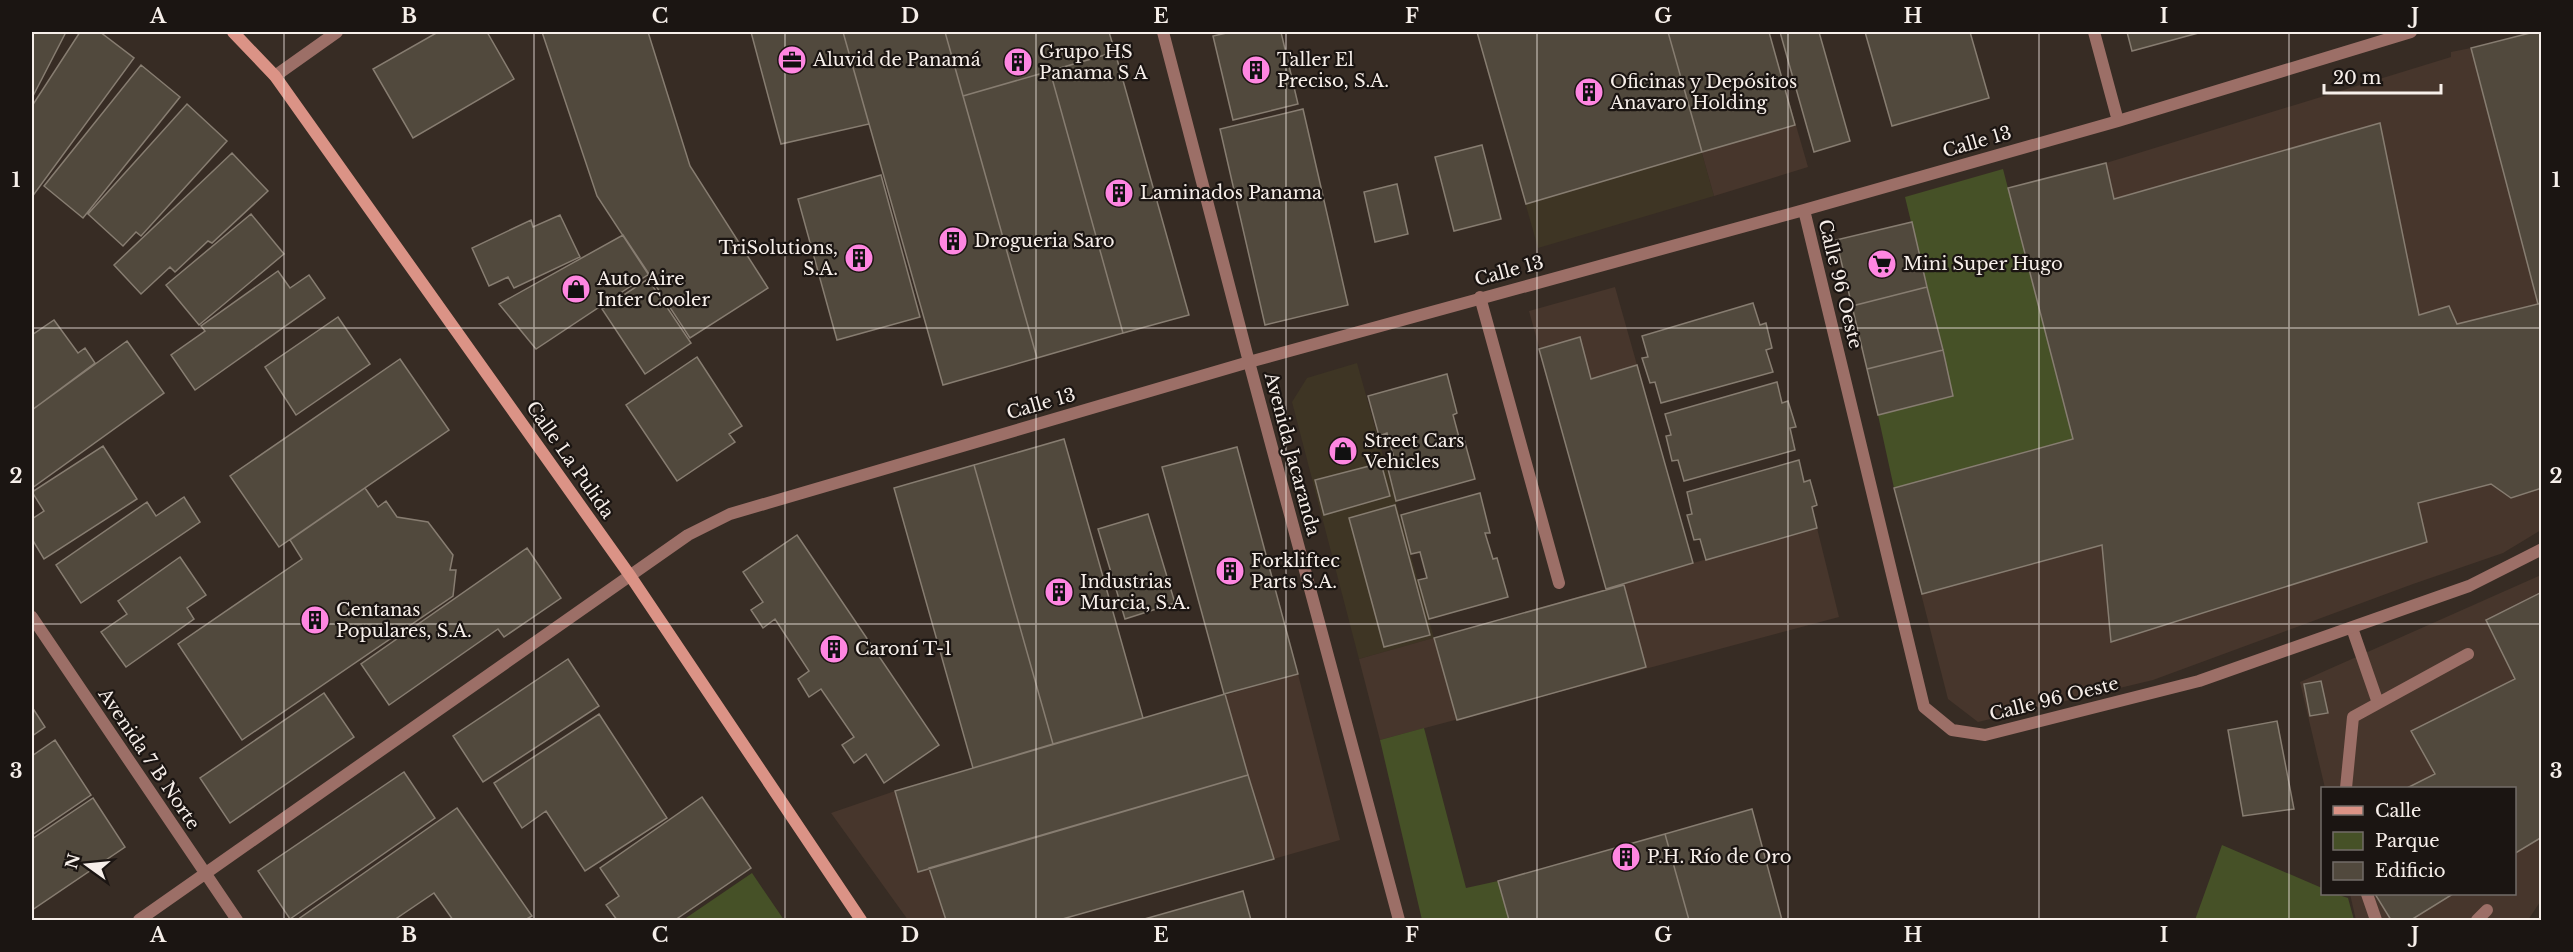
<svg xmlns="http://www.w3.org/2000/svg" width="2573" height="952" viewBox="0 0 2573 952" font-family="'Libre Baskerville',serif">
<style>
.commercial{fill:#3e3524}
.industrial{fill:#47362c}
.green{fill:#465127}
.building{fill:#51493d;stroke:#877d71;stroke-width:1.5}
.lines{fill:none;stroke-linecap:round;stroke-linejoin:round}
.lane{stroke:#9c6f67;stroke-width:12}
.street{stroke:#9c6f67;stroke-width:12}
.secondary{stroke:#db9386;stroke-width:12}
.grid{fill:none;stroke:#f7efea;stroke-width:1.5;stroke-opacity:0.55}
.labels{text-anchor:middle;stroke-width:4.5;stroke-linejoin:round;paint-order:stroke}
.poi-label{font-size:18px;fill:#f7efea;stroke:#1b1512;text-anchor:start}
.street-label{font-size:18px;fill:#f7efea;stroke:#1b1512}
.neatline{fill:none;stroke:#f7efea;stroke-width:2}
.grid-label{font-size:20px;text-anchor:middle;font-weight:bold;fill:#f7efea}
</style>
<rect width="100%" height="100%" fill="#372c24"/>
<path class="commercial" d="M1477 32H1668L1714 196 1538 248Z
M1357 363 1434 638 1359 659 1292 402 1307 378Z"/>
<path class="industrial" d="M1668 32H1769L1808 167 1714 196Z
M2471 48 2538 304 2541 303V530L2503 553 2413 584 2153 680 1978 722 1948 699 1894 488 2073 439 2008 188 2106 163 2451 57V52Z
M1615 287 1693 563 1817 528 1839 617 1380 740 1359 659 1606 589 1529 311Z
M2541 575 2542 899 2528 920H2356L2350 894H2514V788H2325L2300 682Z
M1298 674 1340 840 1059 920H908L831 813 895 791Z"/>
<path class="green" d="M2003 169 2073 439 1894 488 1878 415 1953 395 1905 197Z
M1424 728 1466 888 1498 881 1509 920H1422L1380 740Z
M2222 845 2322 888V894H2336L2348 898 2354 920H2195Z
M752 873 784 920H683Z"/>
<path class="building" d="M32 32H66L32 98Z
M80 32H100L134 58 32 197V106Z
M438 32H487L514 79 413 138 373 69Z
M542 32H648L690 166 768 288 690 338 597 196Z
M751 32H843L869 124 781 144Z
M843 32H945L1037 358 943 385Z
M945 32H1109L1115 52 963 96Z
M1231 32H1281L1298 104 1233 120 1213 36Z
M1477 32H1668L1702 152 1526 204Z
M1668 32H1769L1795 125 1702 152Z
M1780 32H1819L1850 141 1814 152Z
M1865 32H1970L1989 98 1892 126Z
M2127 32H2202L2132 51Z
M2534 32H2542V303L2538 304 2471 48Z
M1115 52 1189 315 1123 333 1050 71Z
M141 65 180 97 83 218 44 186Z
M1050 71 1123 333 1037 358 963 96Z
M187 104 227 141 141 236 136 232 123 246 88 214Z
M1303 109 1348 305 1265 325 1220 129Z
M2380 123 2419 315 2449 306 2457 324 2542 303V488L2511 498 2491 484 2418 503 2427 542 2111 642 2102 545 1922 594 1894 488 2073 439 2008 188 2106 163 2114 199Z
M1482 145 1501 219 1454 231 1435 157Z
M232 153 268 191 212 243 208 241 175 272 170 267 141 294 114 265Z
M881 175 920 317 837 340 798 199Z
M1397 184 1408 234 1375 242 1364 192Z
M251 214 284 254 199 325 166 285Z
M560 215 580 257 514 288 508 277 489 286 472 248 531 220 533 227Z
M1912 222 1927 287 1852 306 1836 240Z
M623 235 649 274 536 349 499 304Z
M278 271 290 288 309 275 325 298 195 390 171 355 205 331 201 326Z
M648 279 691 343 645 374 602 309Z
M1927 287 1943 350 1867 369 1852 306Z
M1753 303 1760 325 1766 323 1772 348 1766 350 1773 372 1661 403 1655 382 1650 383 1642 358 1648 357 1642 336Z
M338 317 370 364 296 415 265 367Z
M54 320 78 353 85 348 95 363 32 410V335Z
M1580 337 1591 379 1637 365 1693 563 1606 589 1539 349Z
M127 341 164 393 32 488V410Z
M1943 350 1953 396 1878 415 1867 369Z
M697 357 742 426 729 434 735 442 677 481 626 405Z
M400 359 449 430 279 547 230 476Z
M1447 374 1457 413 1453 415 1460 441 1464 439 1475 479 1396 501 1386 461 1394 458 1387 433 1379 436 1368 396Z
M1777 382 1782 403 1788 401 1796 427 1790 428 1795 450 1684 481 1678 460 1672 461 1666 436 1671 435 1665 414Z
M1064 439 1143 718 1053 744 974 465Z
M103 446 137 499 44 559 32 539V519L44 511 32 492Z
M1237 447 1298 674 1224 694 1162 467Z
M1799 460 1804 482 1810 480 1817 505 1812 507 1817 528 1706 560 1700 539 1694 540 1687 515 1692 514 1687 492Z
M1381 463 1390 496 1324 515 1315 480Z
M974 465 1053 744 973 768 894 488Z
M365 488 378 507 386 501 397 517 428 522 453 555 450 570H456L453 596 242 740 178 644 302 559 290 540Z
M1480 493 1490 533H1485L1493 559 1497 558 1508 597 1429 619 1418 580 1427 578 1420 552 1411 554 1401 515Z
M184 497 200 522 81 603 56 565 147 502 156 516Z
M1395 505 1430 635 1384 647 1349 518Z
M1148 514 1175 603 1125 619 1098 529Z
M797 535 939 745 884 783 866 754 854 763 842 745 854 737 821 689 809 697 798 679 809 671 775 619 763 628 751 610 763 602 743 572Z
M527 548 561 598 504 637 498 629 389 705 361 664Z
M180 557 206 595 187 608 194 619 126 667 101 632 127 614 118 601Z
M1624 585 1646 667 1457 720 1434 638Z
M2542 592V837L2514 854V788H2407L2435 774 2411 731 2515 679 2486 620Z
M568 659 599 706 483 782 453 736Z
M2321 681 2328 713 2310 716 2304 684Z
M324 693 354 737 230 823 200 778Z
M1225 694 1248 775 918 872 895 791Z
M32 707 45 727 32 736Z
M599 714 667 818 585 871 546 811 522 828 494 783Z
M2277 721 2294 809 2243 816 2228 730Z
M55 740 91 795 32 835V756Z
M404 772 435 818 290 919 258 871Z
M1248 775 1274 859 1059 920H946L929 868Z
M702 797 751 868 675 920H617L606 905 619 896 600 868Z
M93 798 125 847 32 910V839Z
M457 808 532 916 525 920H453L434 893 394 920H297Z
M1752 809 1782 920H1689L1665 834Z
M1665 834 1689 920H1509L1498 881Z
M1243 891 1251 920H1141Z
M2375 894H2453L2411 920H2391Z"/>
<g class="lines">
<path class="lane" d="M1480 297 1559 583
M2352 628 2378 703
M2346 788 2353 717 2468 654
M2367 894 2376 920
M2477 920 2487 910"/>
<path class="street" d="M1163 32 1249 362 1399 920
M2094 32 2118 121
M275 76 337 32
M1804 210 1924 707 1952 730 1985 735 2199 681 2469 586 2542 549
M32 617 237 920
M139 920 688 535 730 514 1249 362 1804 210 2118 121 2411 32"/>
<path class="secondary" d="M233 32 275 76 631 577 861 920"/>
</g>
<path class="grid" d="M284 32V920M534 32V920M785 32V920M1036 32V920M1286 32V920M1537 32V920M1788 32V920M2039 32V920M2289 32V920M32 328H2542M32 624H2542"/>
<defs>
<g id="office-disc" transform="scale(1.5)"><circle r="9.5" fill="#fe86e1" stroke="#1b1512"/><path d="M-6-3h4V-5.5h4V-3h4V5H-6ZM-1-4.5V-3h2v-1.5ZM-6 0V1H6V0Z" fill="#111"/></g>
<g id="building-disc" transform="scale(1.5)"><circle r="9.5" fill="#fe86e1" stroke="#1b1512"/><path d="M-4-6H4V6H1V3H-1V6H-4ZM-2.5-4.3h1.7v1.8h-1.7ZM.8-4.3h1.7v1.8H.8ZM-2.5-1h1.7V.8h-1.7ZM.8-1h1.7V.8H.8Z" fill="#111"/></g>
<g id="supermarket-disc" transform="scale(1.5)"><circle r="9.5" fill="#fe86e1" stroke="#1b1512"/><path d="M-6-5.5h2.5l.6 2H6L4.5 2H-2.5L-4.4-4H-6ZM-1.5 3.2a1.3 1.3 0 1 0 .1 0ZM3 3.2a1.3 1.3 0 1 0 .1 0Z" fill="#111"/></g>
<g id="shop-disc" transform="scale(1.5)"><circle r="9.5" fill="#fe86e1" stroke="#1b1512"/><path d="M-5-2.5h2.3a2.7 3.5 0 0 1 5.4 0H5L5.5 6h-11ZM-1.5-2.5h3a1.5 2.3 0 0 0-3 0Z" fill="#111"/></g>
</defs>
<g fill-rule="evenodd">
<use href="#office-disc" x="792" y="60"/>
<use href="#building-disc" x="1018" y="62"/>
<use href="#building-disc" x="1256" y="70"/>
<use href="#building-disc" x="1589" y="92"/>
<use href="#building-disc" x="1119" y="193"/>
<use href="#building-disc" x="953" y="241"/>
<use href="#building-disc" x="859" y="258"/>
<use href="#supermarket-disc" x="1882" y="264"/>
<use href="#shop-disc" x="576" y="289"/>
<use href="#shop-disc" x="1343" y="451"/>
<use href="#building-disc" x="1230" y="571"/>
<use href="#building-disc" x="1059" y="592"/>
<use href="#building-disc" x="315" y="620"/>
<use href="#building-disc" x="834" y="649"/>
<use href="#building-disc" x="1626" y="857"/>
</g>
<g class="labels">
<g class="poi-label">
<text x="1039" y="58">Grupo HS<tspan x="1039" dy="21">Panama S A</tspan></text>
<text x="813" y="66">Aluvid de Panamá</text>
<text x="1277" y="66">Taller El<tspan x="1277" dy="21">Preciso, S.A.</tspan></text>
<text x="1610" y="88">Oficinas y Depósitos<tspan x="1610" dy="21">Anavaro Holding</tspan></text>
<text x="1140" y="199">Laminados Panama</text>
<text x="974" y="247">Drogueria Saro</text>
<text x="838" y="254" text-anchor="end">TriSolutions,<tspan x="838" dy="21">S.A.</tspan></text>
<text x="1903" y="270">Mini Super Hugo</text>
<text x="597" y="285">Auto Aire<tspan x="597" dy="21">Inter Cooler</tspan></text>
<text x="1364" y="447">Street Cars<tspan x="1364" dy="21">Vehicles</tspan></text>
<text x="1251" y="567">Forkliftec<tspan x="1251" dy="21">Parts S.A.</tspan></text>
<text x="1080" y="588">Industrias<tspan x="1080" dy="21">Murcia, S.A.</tspan></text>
<text x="336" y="616">Centanas<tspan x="336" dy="21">Populares, S.A.</tspan></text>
<text x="855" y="655">Caroní T-1</text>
<text x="1647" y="863">P.H. Río de Oro</text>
</g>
<g class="street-label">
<text transform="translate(1977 142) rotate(-16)" y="6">Calle 13</text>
<text transform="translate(1509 271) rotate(-15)" y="6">Calle 13</text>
<text transform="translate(1840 284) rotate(76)" y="6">Calle 96 Oeste</text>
<text transform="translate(1041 404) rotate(-16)" y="6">Calle 13</text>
<text transform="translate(1292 454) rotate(75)" y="6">Avenida Jacaranda</text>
<text transform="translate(570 460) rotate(55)" y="6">Calle La Pulida</text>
<text transform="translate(2054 699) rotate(-14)" y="6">Calle 96 Oeste</text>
<text transform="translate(149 759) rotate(56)" y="6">Avenida 7 B Norte</text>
</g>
</g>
<rect width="2573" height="952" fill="none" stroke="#1b1512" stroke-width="66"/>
<rect x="2321" y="787" width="195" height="108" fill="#1b1512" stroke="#736c68" stroke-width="1.5"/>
<rect x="2333" y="806" width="30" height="9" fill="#db9386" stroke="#736c68" stroke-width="1.5"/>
<text x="2375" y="817" font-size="18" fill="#f7efea">Calle</text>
<rect x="2333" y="832" width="30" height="18" fill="#465127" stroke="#736c68" stroke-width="1.5"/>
<text x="2375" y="847" font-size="18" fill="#f7efea">Parque</text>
<rect x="2333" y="862" width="30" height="18" fill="#51493d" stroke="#736c68" stroke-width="1.5"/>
<text x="2375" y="877" font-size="18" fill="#f7efea">Edificio</text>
<g transform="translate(87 865) rotate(285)" stroke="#1b1512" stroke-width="4.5" paint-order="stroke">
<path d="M0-4.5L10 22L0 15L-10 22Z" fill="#f7efea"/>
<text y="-9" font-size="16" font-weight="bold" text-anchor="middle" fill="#f7efea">N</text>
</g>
<path d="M2324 84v9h117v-9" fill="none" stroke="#f7efea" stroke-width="3"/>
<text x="2333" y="84" font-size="18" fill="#f7efea" stroke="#1b1512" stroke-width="4.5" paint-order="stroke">20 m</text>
<rect x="33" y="33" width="2507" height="886" class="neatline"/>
<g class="grid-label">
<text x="158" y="23">A</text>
<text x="409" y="23">B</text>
<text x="660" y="23">C</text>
<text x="910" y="23">D</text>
<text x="1161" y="23">E</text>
<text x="1412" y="23">F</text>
<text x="1663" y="23">G</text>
<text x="1913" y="23">H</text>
<text x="2164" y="23">I</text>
<text x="2415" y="23">J</text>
<text x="16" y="187">1</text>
<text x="2556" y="187">1</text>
<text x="16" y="483">2</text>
<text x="2556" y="483">2</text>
<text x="16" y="778">3</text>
<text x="2556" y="778">3</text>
<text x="158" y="942">A</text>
<text x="409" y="942">B</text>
<text x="660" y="942">C</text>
<text x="910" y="942">D</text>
<text x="1161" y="942">E</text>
<text x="1412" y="942">F</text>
<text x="1663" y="942">G</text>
<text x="1913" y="942">H</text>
<text x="2164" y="942">I</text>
<text x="2415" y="942">J</text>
</g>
</svg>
